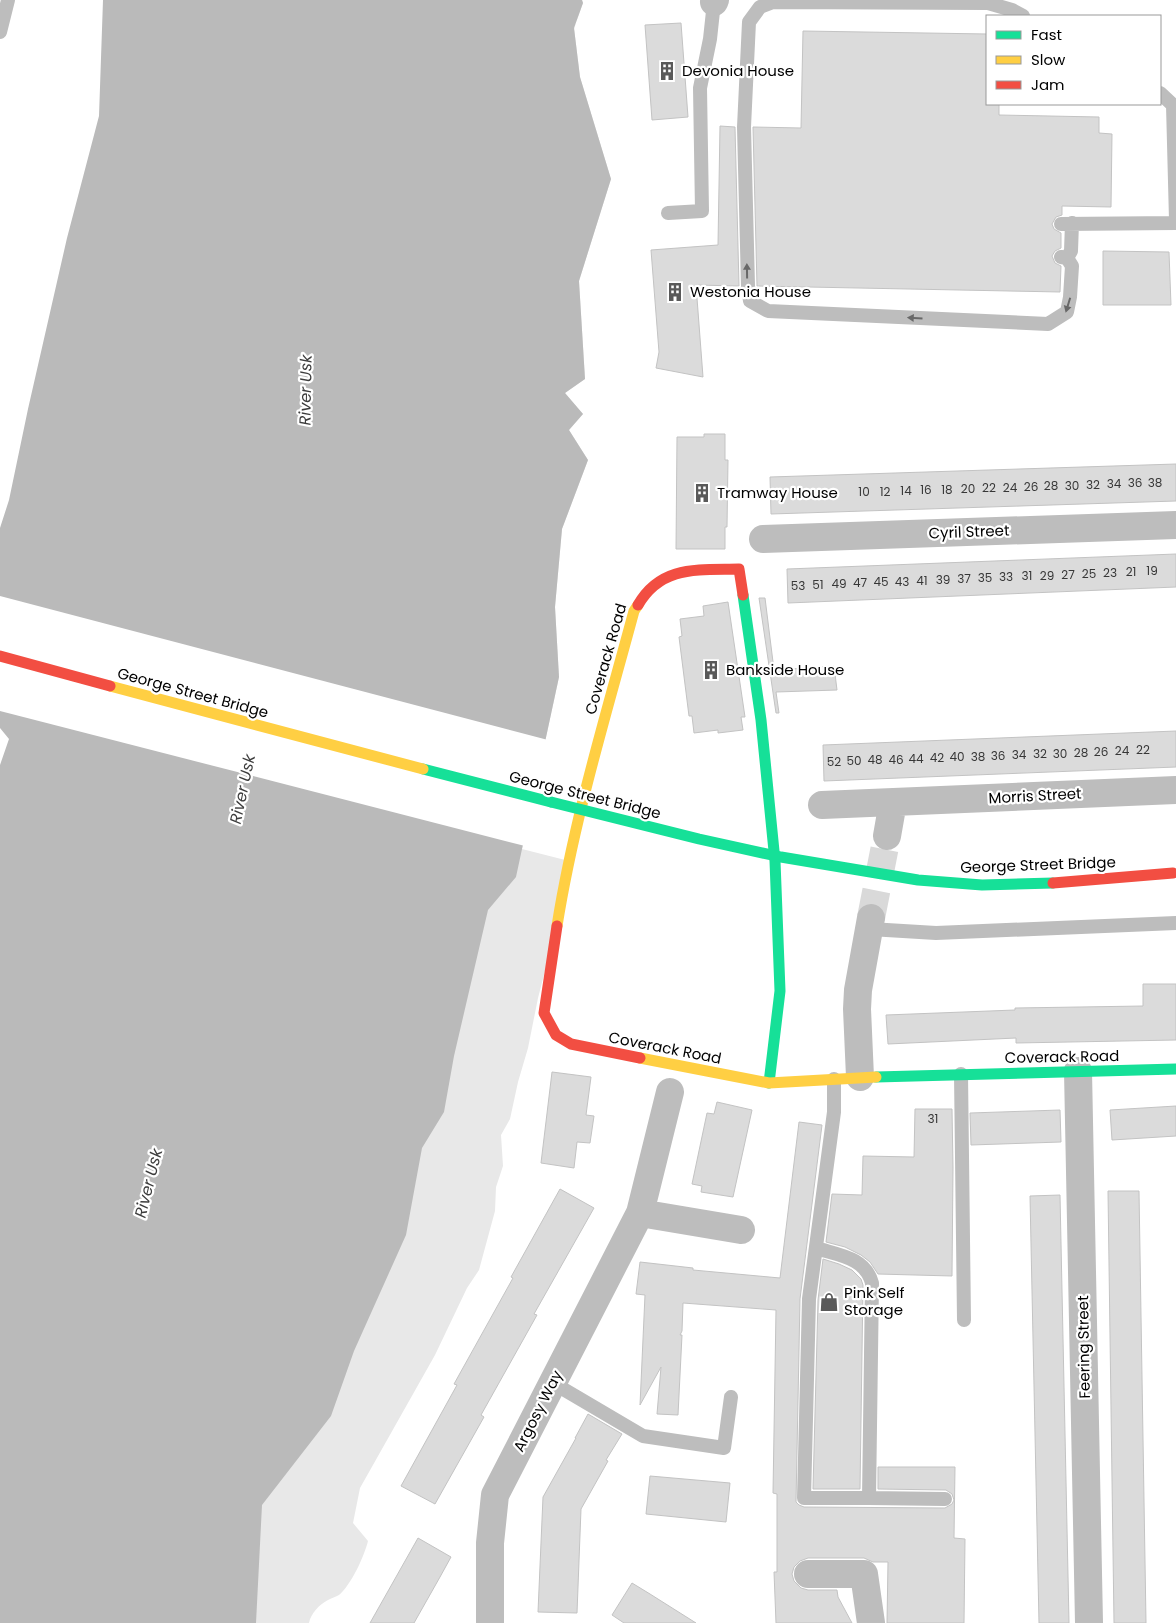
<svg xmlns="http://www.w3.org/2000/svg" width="1176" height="1623" viewBox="0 0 1176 1623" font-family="Poppins,sans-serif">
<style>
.green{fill:#e8e8e8}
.water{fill:#bababa}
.pier{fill:#fff}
.building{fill:#dbdbdb;stroke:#c3c3c3}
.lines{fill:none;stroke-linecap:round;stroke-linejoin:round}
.street-tunnel{stroke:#d9d9d9;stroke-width:28;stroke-dasharray:28 14;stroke-linecap:butt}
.lane{stroke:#bdbdbd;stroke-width:14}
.street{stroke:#bdbdbd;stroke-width:28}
.fast{stroke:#16e098;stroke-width:11}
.slow{stroke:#ffcf43;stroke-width:11}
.jam{stroke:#f24e42;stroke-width:11}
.fast-bridge{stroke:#16e098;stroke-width:11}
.jam-bridge{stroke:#f24e42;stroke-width:11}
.oneway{fill:#686868}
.labels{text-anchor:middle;stroke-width:4.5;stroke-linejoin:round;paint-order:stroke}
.number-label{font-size:12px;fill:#373737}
.poi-label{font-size:15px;fill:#000;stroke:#fff;text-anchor:start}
.street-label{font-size:15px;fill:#000;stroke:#fff}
.water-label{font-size:16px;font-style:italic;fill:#3d3d3d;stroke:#fff}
</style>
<rect width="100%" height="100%" fill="#fff"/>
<path class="green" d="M582 0 583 3 574 28 580 77 611 179 579 281 585 379 565 393 583 414 569 430 588 460 562 529 555 607 559 677 522 849 573 862 538 998 528 1048 518 1082 510 1119 501 1135 503 1166 496 1187 495 1211 479 1270 467 1288 435 1355 360 1488 353 1523 368 1541C364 1557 351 1585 339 1595 336 1597 331 1598 328 1600 319 1605 311 1613 309 1623H118L417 619Z"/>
<path class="water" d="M103 0H582L583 3 574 28 580 77 611 179 579 281 585 379 565 393 583 414 569 430 588 460 562 529 555 607 559 677 516 877 488 910 454 1056 444 1112 422 1148 406 1235 354 1351 331 1416 262 1505 256 1623H0V765L9 739 0 728V528L9 500 28 409 67 238 99 116Z"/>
<path class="pier" d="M0 596 548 740 525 846 0 711Z"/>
<path class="building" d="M681 23 688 117 652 120 645 25Z
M803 31 987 34V104H999V115L1099 117V133L1112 134 1111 207 1062 206V215L1056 217 1052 224 1054 229 1061 233V248L1055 251 1052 256 1055 263 1061 266 1060 292 757 286 753 127 801 128Z
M720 126 735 127 739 286 696 285 703 377 656 368 659 352 651 250 718 245Z
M1103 251 1169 252 1171 305H1103Z
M704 434H725V460H728L727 527H725V549H676L677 437H704Z
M1176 464V501L771 514 770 477Z
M1176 554V587L788 603 787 569Z
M759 598H765L774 670 834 666 837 690 776 692 779 713H776Z
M728 602 745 717H741L743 730 718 733V730L694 733 692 716H689L679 637 682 636 680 619 704 616 703 606Z
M1176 731V767L824 781 823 745Z
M1143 984H1176V1040L1016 1043V1038L888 1044 886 1015 1015 1010V1008L1143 1006Z
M552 1072 591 1077 586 1115 594 1116 590 1143 577 1142 574 1168 541 1163Z
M717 1102 752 1110 733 1197 701 1192 702 1186 692 1184 707 1113 714 1114Z
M1176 1106V1136L1112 1140 1110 1110Z
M915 1109H952L953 1168 952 1276 878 1274 870 1262 861 1255 845 1247 826 1242 832 1194 862 1195 863 1156 914 1157Z
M1060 1110 1061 1142 971 1145 970 1113Z
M799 1122 822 1125 800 1299 796 1502 799 1505 804 1507 945 1508 952 1504 954 1500 952 1494 946 1490 878 1489V1467H955L954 1538 965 1539 964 1623H887L888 1562H873L864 1558H808L800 1561 794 1567 792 1574 794 1581 801 1588 808 1590H837L838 1597 852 1623H776L774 1572H777V1494L773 1493 776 1310 683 1303 682 1331 680 1335H682L678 1415 657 1414 661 1367 640 1405 645 1295 636 1294 640 1262 693 1268V1270L780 1278Z
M560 1189 594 1208 534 1314 537 1315 481 1415 484 1417 435 1504 401 1486 457 1385 454 1384 513 1278 511 1277Z
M1108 1191H1139L1146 1623H1114Z
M1060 1195 1069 1623H1039L1030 1196Z
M823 1259 839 1264 852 1270 861 1279 863 1285 860 1489H813L818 1300Z
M588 1414 622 1434 606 1460 608 1461 581 1509 577 1613 538 1612 543 1497 576 1438H575Z
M650 1476 730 1483 726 1522 646 1514Z
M418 1538 451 1557 440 1577 414 1623H370Z
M632 1583 650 1594 696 1623H624L612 1615Z"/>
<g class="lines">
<path class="street-tunnel" d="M871 918 887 836"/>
<path class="lane" d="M1023 16 1012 10 988 3 773 2 760 7 749 22 744 127 748 286 750 301 768 311 1048 324 1067 312 1070 297 1072 266 1067 258 1061 257
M0 32 8 0
M1160 93 1173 105 1176 220
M668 213 702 211 700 88 710 39 714 2
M1061 224 1176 223
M1067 258 1071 251 1072 223
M870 929 936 933 1176 923
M961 1074 964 1320
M816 1248C838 1255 865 1257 872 1283L869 1498H804L809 1299 834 1112V1079
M553 1383 643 1436 724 1448 731 1397
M869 1498 945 1499"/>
<path class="street" d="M714 2 715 0
M763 539 1176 525
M822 805 1176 790
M887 836 893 802
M1078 1071 1089 1623
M860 1077 857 1009 858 990 871 918
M640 1213 741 1230
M808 1574H864L871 1623
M490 1623V1543L495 1495 640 1213 670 1092"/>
<path class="fast" d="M743 595 761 720 775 861 780 991 769 1083
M423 769 551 802
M876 1077 1176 1069"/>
<path class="slow" d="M110 686 423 769
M557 926C574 819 606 715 634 611L638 605
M640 1058 769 1083 876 1077"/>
<path class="jam" d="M638 605C661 565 698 570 739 569L743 595
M0 656 110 686
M557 926 544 1013 556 1035 571 1044 640 1058"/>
<path class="fast-bridge" d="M551 802 699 839 781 857 918 880 982 885 1053 883"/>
<path class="jam-bridge" d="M1053 883 1173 873"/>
</g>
<defs><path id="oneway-solid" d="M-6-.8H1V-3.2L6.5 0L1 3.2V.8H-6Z" transform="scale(1.25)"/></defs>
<g class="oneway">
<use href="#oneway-solid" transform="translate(747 271) rotate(-91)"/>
<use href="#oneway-solid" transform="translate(1068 305) rotate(107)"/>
<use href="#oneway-solid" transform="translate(915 318) rotate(-177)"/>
</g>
<defs>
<g id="building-bare" transform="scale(1.5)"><path d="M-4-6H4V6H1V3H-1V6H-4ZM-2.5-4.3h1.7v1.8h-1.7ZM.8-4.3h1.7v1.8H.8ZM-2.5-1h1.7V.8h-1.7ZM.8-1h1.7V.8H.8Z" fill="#595959" stroke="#fff" stroke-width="2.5" paint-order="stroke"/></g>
<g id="shop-bare" transform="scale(1.5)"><path d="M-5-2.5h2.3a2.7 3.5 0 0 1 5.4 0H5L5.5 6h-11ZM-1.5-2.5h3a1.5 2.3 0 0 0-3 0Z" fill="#595959" stroke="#fff" stroke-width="2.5" paint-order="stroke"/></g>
</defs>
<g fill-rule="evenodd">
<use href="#building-bare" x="667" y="71"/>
<use href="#building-bare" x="675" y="292"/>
<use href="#building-bare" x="702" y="493"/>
<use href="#building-bare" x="711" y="670"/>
<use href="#shop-bare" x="829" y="1302"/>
</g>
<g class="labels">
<g class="number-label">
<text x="1135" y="487">36</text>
<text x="1155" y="487">38</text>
<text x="1114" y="488">34</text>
<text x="1093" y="489">32</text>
<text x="1051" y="490">28</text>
<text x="1072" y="490">30</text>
<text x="1031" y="491">26</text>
<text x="989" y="492">22</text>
<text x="1010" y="492">24</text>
<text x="968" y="493">20</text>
<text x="926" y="494">16</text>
<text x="947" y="494">18</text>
<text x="906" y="495">14</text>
<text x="864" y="496">10</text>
<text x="885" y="496">12</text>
<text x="1152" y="575">19</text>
<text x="1131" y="576">21</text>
<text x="1110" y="577">23</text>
<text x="1089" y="578">25</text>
<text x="1068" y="579">27</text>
<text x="1027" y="580">31</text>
<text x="1047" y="580">29</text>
<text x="1006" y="581">33</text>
<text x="985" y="582">35</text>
<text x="964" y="583">37</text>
<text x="943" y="584">39</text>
<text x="922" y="585">41</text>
<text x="881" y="586">45</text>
<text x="902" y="586">43</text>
<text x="860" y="587">47</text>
<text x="839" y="588">49</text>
<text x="818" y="589">51</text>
<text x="798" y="590">53</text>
<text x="1143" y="754">22</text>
<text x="1122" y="755">24</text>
<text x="1101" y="756">26</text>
<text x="1081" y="757">28</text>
<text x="1040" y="758">32</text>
<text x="1060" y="758">30</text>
<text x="1019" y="759">34</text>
<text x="998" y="760">36</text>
<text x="957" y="761">40</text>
<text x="978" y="761">38</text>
<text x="937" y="762">42</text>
<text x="916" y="763">44</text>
<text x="875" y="764">48</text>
<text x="896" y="764">46</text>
<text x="854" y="765">50</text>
<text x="834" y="766">52</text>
<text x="933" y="1123">31</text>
</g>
<g class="poi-label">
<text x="682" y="76">Devonia House</text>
<text x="690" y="297">Westonia House</text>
<text x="717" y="498">Tramway House</text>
<text x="726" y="675">Bankside House</text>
<text x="844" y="1298">Pink Self<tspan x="844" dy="17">Storage</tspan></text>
</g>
<g class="street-label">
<text transform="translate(969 532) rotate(-2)" y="5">Cyril Street</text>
<text transform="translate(606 659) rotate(-74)" y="5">Coverack Road</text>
<text transform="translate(193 693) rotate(15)" y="5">George Street Bridge</text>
<text transform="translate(585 795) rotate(14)" y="5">George Street Bridge</text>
<text transform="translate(1035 796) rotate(-3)" y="5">Morris Street</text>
<text transform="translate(1038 865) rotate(-2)" y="5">George Street Bridge</text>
<text transform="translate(665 1048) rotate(11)" y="5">Coverack Road</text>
<text transform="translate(1062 1057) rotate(-1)" y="5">Coverack Road</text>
<text transform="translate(1084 1347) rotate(-91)" y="5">Feering Street</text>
<text transform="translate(538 1411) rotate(-63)" y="5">Argosy Way</text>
</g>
<g class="water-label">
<text transform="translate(305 390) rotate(-89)" y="6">River Usk</text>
<text transform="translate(242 789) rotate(-78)" y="6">River Usk</text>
<text transform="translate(148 1183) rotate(-76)" y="6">River Usk</text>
</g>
</g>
<rect x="986" y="15" width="175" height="90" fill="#ffffff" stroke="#999999"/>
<rect x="996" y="31" width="25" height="8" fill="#16e098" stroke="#999999"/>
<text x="1031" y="40" font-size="15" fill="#000000">Fast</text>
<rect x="996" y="56" width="25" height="8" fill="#ffcf43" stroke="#999999"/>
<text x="1031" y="65" font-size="15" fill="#000000">Slow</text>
<rect x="996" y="81" width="25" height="8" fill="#f24e42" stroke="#999999"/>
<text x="1031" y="90" font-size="15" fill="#000000">Jam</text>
</svg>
